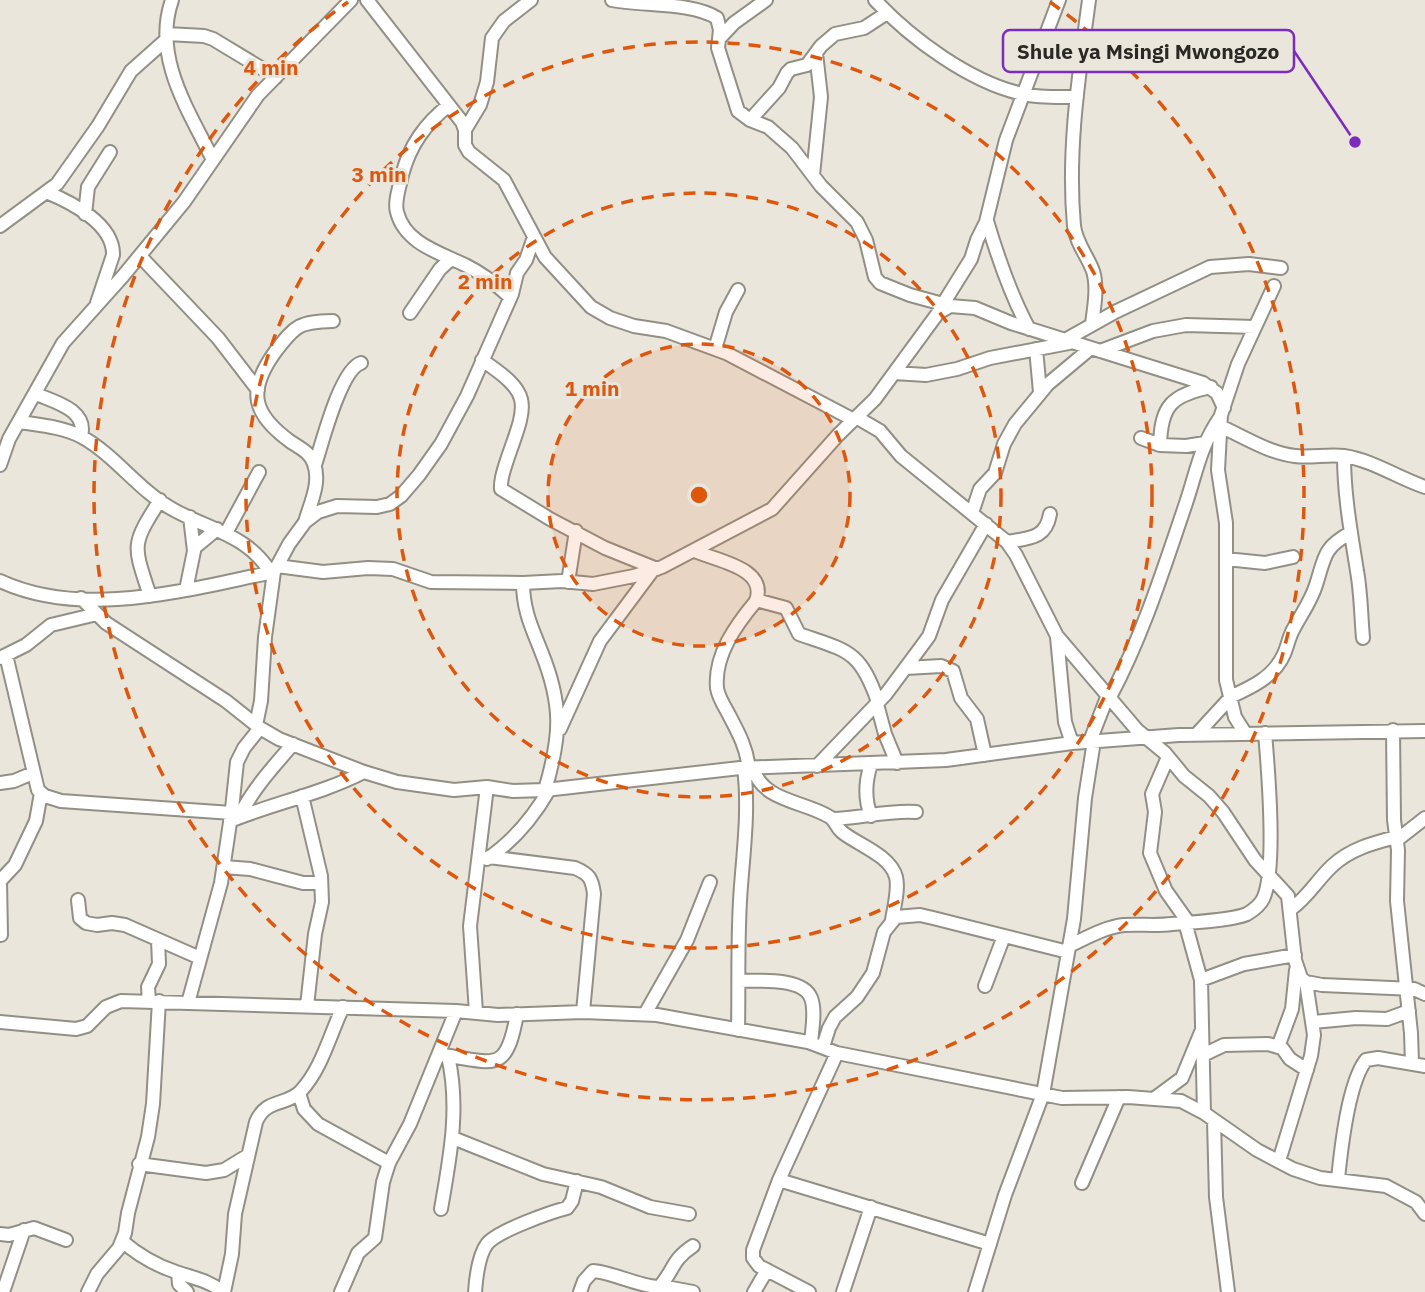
<svg xmlns="http://www.w3.org/2000/svg" width="1425" height="1292" viewBox="0 0 1425 1292" font-family="'IBM Plex Sans',sans-serif">
<style>
.lines{fill:none;stroke-linecap:round;stroke-linejoin:round}
.minor-casing{stroke:#928f85;stroke-width:16}
.minor{stroke:#fff;stroke-width:12}
.ring{fill:none;stroke:#de570d;stroke-width:3.5;stroke-dasharray:12 9}
.centre{fill:#de570d;stroke:#eae6dc;stroke-width:3.5}
.ring-label{font-size:21px;text-anchor:middle;font-weight:bold;fill:#de570d;stroke:#eae6dc;stroke-width:6;stroke-linejoin:round;paint-order:stroke}
.leader{fill:none;stroke:#7b2cbf;stroke-width:2.5}
.callout-dot{fill:#7b2cbf;stroke:#eae6dc;stroke-width:2.5}
.callout{fill:#eae6dc;stroke:#7b2cbf;stroke-width:2.5}
.callout-label{font-size:21px;text-anchor:middle;font-weight:bold;fill:#2a2824}
</style>
<rect width="100%" height="100%" fill="#eae6dc"/>
<g class="lines">
<g class="minor-casing">
<path id="minor" d="M172 0C152 57 189 111 213 160
M367 0 462 122 465 130V145L469 152 504 180 545 257 591 307 610 318 634 326 666 331 726 353 854 420
M612 0C641 6 692 2 717 18L720 30 718 48 738 111 750 120 768 127 792 148 821 186 857 222 866 240 875 277 880 283 910 295 950 306
M875 0C910 38 971 83 1023 94 1040 98 1059 97 1077 97
M1089 0C1079 75 1067 150 1074 226 1076 243 1087 255 1093 271 1098 287 1094 308 1092 324
M167 34 204 36 213 39 276 77
M719 39 734 23 766 0
M449 105C425 124 410 145 402 175 400 186 394 201 397 212 405 244 441 253 467 266 483 274 497 285 510 297
M750 120 779 88 787 73 791 69 807 65 821 46 835 34 864 28 887 13
M465 130 480 105 487 82 492 38 504 21 531 0
M813 175 821 97 816 53
M46 192C71 202 114 224 113 255L97 303
M85 214 88 187 110 152
M987 221C998 258 1010 294 1029 329
M0 226 57 184 98 126 131 71 167 39
M140 256 218 338 258 390
M943 304 971 259 977 240 986 222 1006 140 1059 0
M410 313 440 269 451 259
M1065 340 1115 312 1210 267 1249 264 1281 268
M715 349 726 312 738 290
M1036 349 1040 392
M1100 351 1153 331 1186 325 1255 327
M482 360C532 394 528 401 508 457 505 467 500 478 501 489L550 519 605 548 657 569
M894 373 926 375 957 369 990 358 1069 343
M36 394C55 402 88 410 81 436
M856 417 880 431 901 456 1007 542 1016 555 1057 636 1137 730 1165 753 1184 776 1209 796 1223 812 1255 860 1288 896 1295 960 1301 978 1306 982 1322 985 1414 989 1425 994
M20 422C39 425 64 427 82 437 115 455 140 492 174 510 210 530 248 535 271 573
M1220 426C1244 437 1269 453 1295 456 1311 458 1328 454 1344 456 1372 460 1398 478 1425 487
M1141 438 1160 445 1186 446 1205 443
M1160 445C1161 405 1172 395 1211 387
M1344 456C1344 495 1351 533 1357 571 1361 593 1361 616 1363 638
M0 465 9 439 63 343 123 276 184 202 258 95 351 0
M315 465C322 444 340 370 361 363
M972 513 980 489 995 473 1004 444 1015 424 1048 384 1091 348
M305 522C310 504 321 483 314 464 311 453 300 448 291 442 252 414 247 391 275 352 296 324 300 322 333 321
M226 533 259 472
M1007 542C1029 538 1046 539 1050 514
M194 548 217 529
M695 551C717 561 768 568 756 601 736 625 714 655 717 688 718 696 724 706 728 713 738 732 746 746 749 768
M1226 559 1265 563 1293 557
M277 566 323 572 368 568 393 569 431 582 523 583 562 581 593 584 634 576 662 567 772 509 838 435 875 399 938 313 950 306 975 308 1011 323 1203 383 1217 393 1224 408
M0 581C84 620 188 589 274 572
M568 582 576 531
M523 583C523 610 532 628 541 651 563 705 561 736 545 790
M186 590 194 551 190 517
M150 596C133 544 131 546 160 500
M81 598 106 623 226 701 260 728 279 739 364 772 397 782 454 790 487 787 513 791 545 790 740 768 946 760 1072 743 1179 735 1425 731
M756 600 786 608 799 634C848 651 860 650 878 702
M1057 637 1065 722 1072 743
M6 655 38 790 45 796 61 801 232 813
M0 658 26 645 51 625 97 614
M906 668 941 666 953 671 961 698 977 719 985 755
M1110 697C1142 637 1163 571 1185 506 1197 471 1199 448 1221 416
M1230 697C1252 687 1274 677 1284 654 1288 645 1289 636 1294 628 1302 613 1311 601 1316 585 1325 557 1323 548 1350 533
M877 704 885 734 897 763
M256 725 261 701 265 637 274 572 289 544 305 522 318 512 337 506 377 507 390 504 401 496 419 475 441 444 467 396 512 294 517 273 526 260 534 237
M560 729 600 641 653 570
M1393 730 1394 820 1398 850 1397 901 1411 1033 1412 1063
M1245 733 1235 717 1226 680V523L1218 470 1221 415 1238 364 1274 286
M1197 734 1230 698
M1090 741 1108 695
M1168 757 1152 794 1155 812 1150 853 1166 891 1188 922
M817 766 886 694 921 647 929 636 942 600 986 524
M753 768C762 801 803 801 828 816 835 819 836 827 842 832 858 845 890 855 896 877 899 889 894 907 892 920
M0 783 14 781 33 773
M302 796 321 876 322 902 315 934 307 1006
M871 816C864 798 865 782 871 764
M239 817C252 790 273 767 293 744
M833 819C861 818 888 810 916 812
M230 821C274 803 321 794 364 772
M1397 840 1425 818
M489 857 575 868C589 874 592 878 594 894L583 1012
M487 859C512 842 534 816 549 790
M224 867 250 869 303 883H321
M78 900 80 918 86 923 97 925 112 923 125 925 200 958
M1291 909C1308 897 1317 880 1332 866 1350 849 1373 843 1396 837
M1185 922 1201 980 1204 1113
M1 935 0 881 15 865 36 821 41 793
M1069 946C1086 938 1105 927 1124 925 1140 924 1156 926 1172 924 1192 922 1230 921 1247 914 1252 911 1260 905 1263 899 1277 870 1268 768 1265 733
M1201 980 1244 964 1295 955
M739 981C758 981 803 977 811 998 816 1011 812 1029 811 1043
M985 986 1004 936
M149 1001 148 987 159 964 158 940
M188 1003 221 883 232 809 237 762 244 748 260 728
M476 1012 470 926 487 787
M645 1014 687 940 710 882
M0 1022 76 1029 87 1026 106 1007 121 1001 456 1011 498 1015 583 1012 657 1015 808 1042 837 1053 1062 1098 1128 1097 1181 1101 1204 1113 1257 1150 1293 1169 1320 1178 1386 1186 1416 1202 1425 1214
M1313 1022 1356 1018 1387 1019 1409 1011
M738 1030C739 982 737 934 741 886 744 847 749 807 744 768
M823 1047 829 1028 835 1017 857 997 873 973 884 932 896 917 920 915 933 918 1068 952
M1278 1047 1292 1009 1296 970
M442 1055C495 1062 506 1075 517 1014
M1203 1055 1224 1045 1268 1044 1282 1048 1290 1059 1307 1070
M299 1093 304 1109 318 1124 389 1163
M1155 1098 1182 1078 1201 1032
M1214 1121 1216 1197 1228 1292
M453 1138 543 1174 601 1187 650 1207 689 1214
M1279 1161 1311 1056 1314 1035 1306 982
M139 1164 206 1173 224 1170 247 1156
M1338 1179C1341 1149 1348 1083 1366 1060L1378 1058 1425 1066
M779 1180 990 1244
M1082 1183 1119 1097
M441 1209C450 1157 460 1108 448 1056
M0 1234 9 1235 34 1228 66 1240
M122 1241C138 1255 155 1265 176 1272 193 1278 208 1280 223 1292
M178 1273 179 1284 187 1292
M661 1286 693 1292
M3 1292 24 1230
M88 1292 97 1274 119 1248 125 1233 128 1213 148 1137 153 1104 159 1001
M224 1292 232 1254 235 1214 256 1122C266 1098 286 1106 300 1092 322 1069 330 1034 343 1007
M341 1292 358 1253 375 1238 383 1182 389 1163 410 1124 456 1011
M475 1292C476 1278 478 1256 487 1244 497 1231 551 1212 567 1208L572 1201 577 1181
M580 1292 584 1281 593 1271C609 1271 653 1292 661 1285 674 1269 673 1259 693 1246
M754 1292 767 1270
M809 1292 759 1266 753 1258V1250L779 1180 837 1053
M843 1292 871 1207
M975 1292 1005 1195 1043 1094 1074 919 1085 798 1094 741"/>
</g>
<use href="#minor" class="minor"/>
</g>
<circle cx="699" cy="495" r="151" fill="#de570d" fill-opacity=".12"/>
<g class="ring">
<circle cx="699" cy="495" r="151"/>
<circle cx="699" cy="495" r="302"/>
<circle cx="699" cy="495" r="453"/>
<path d="M1050 2A605 605 0 1 1 348 2"/>
</g>
<circle cx="699" cy="495" r="10" class="centre"/>
<g class="ring-label">
<text x="271" y="75">4 min</text>
<text x="379" y="182">3 min</text>
<text x="485" y="289">2 min</text>
<text x="592" y="396">1 min</text>
</g>
<path class="leader" d="M1355 142L1294 51"/>
<circle class="callout-dot" cx="1355" cy="142" r="7"/>
<rect class="callout" x="1003" y="30" width="291" height="42" rx="7"/>
<g class="callout-label">
<text x="1148" y="59">Shule ya Msingi Mwongozo</text>
</g>
</svg>
